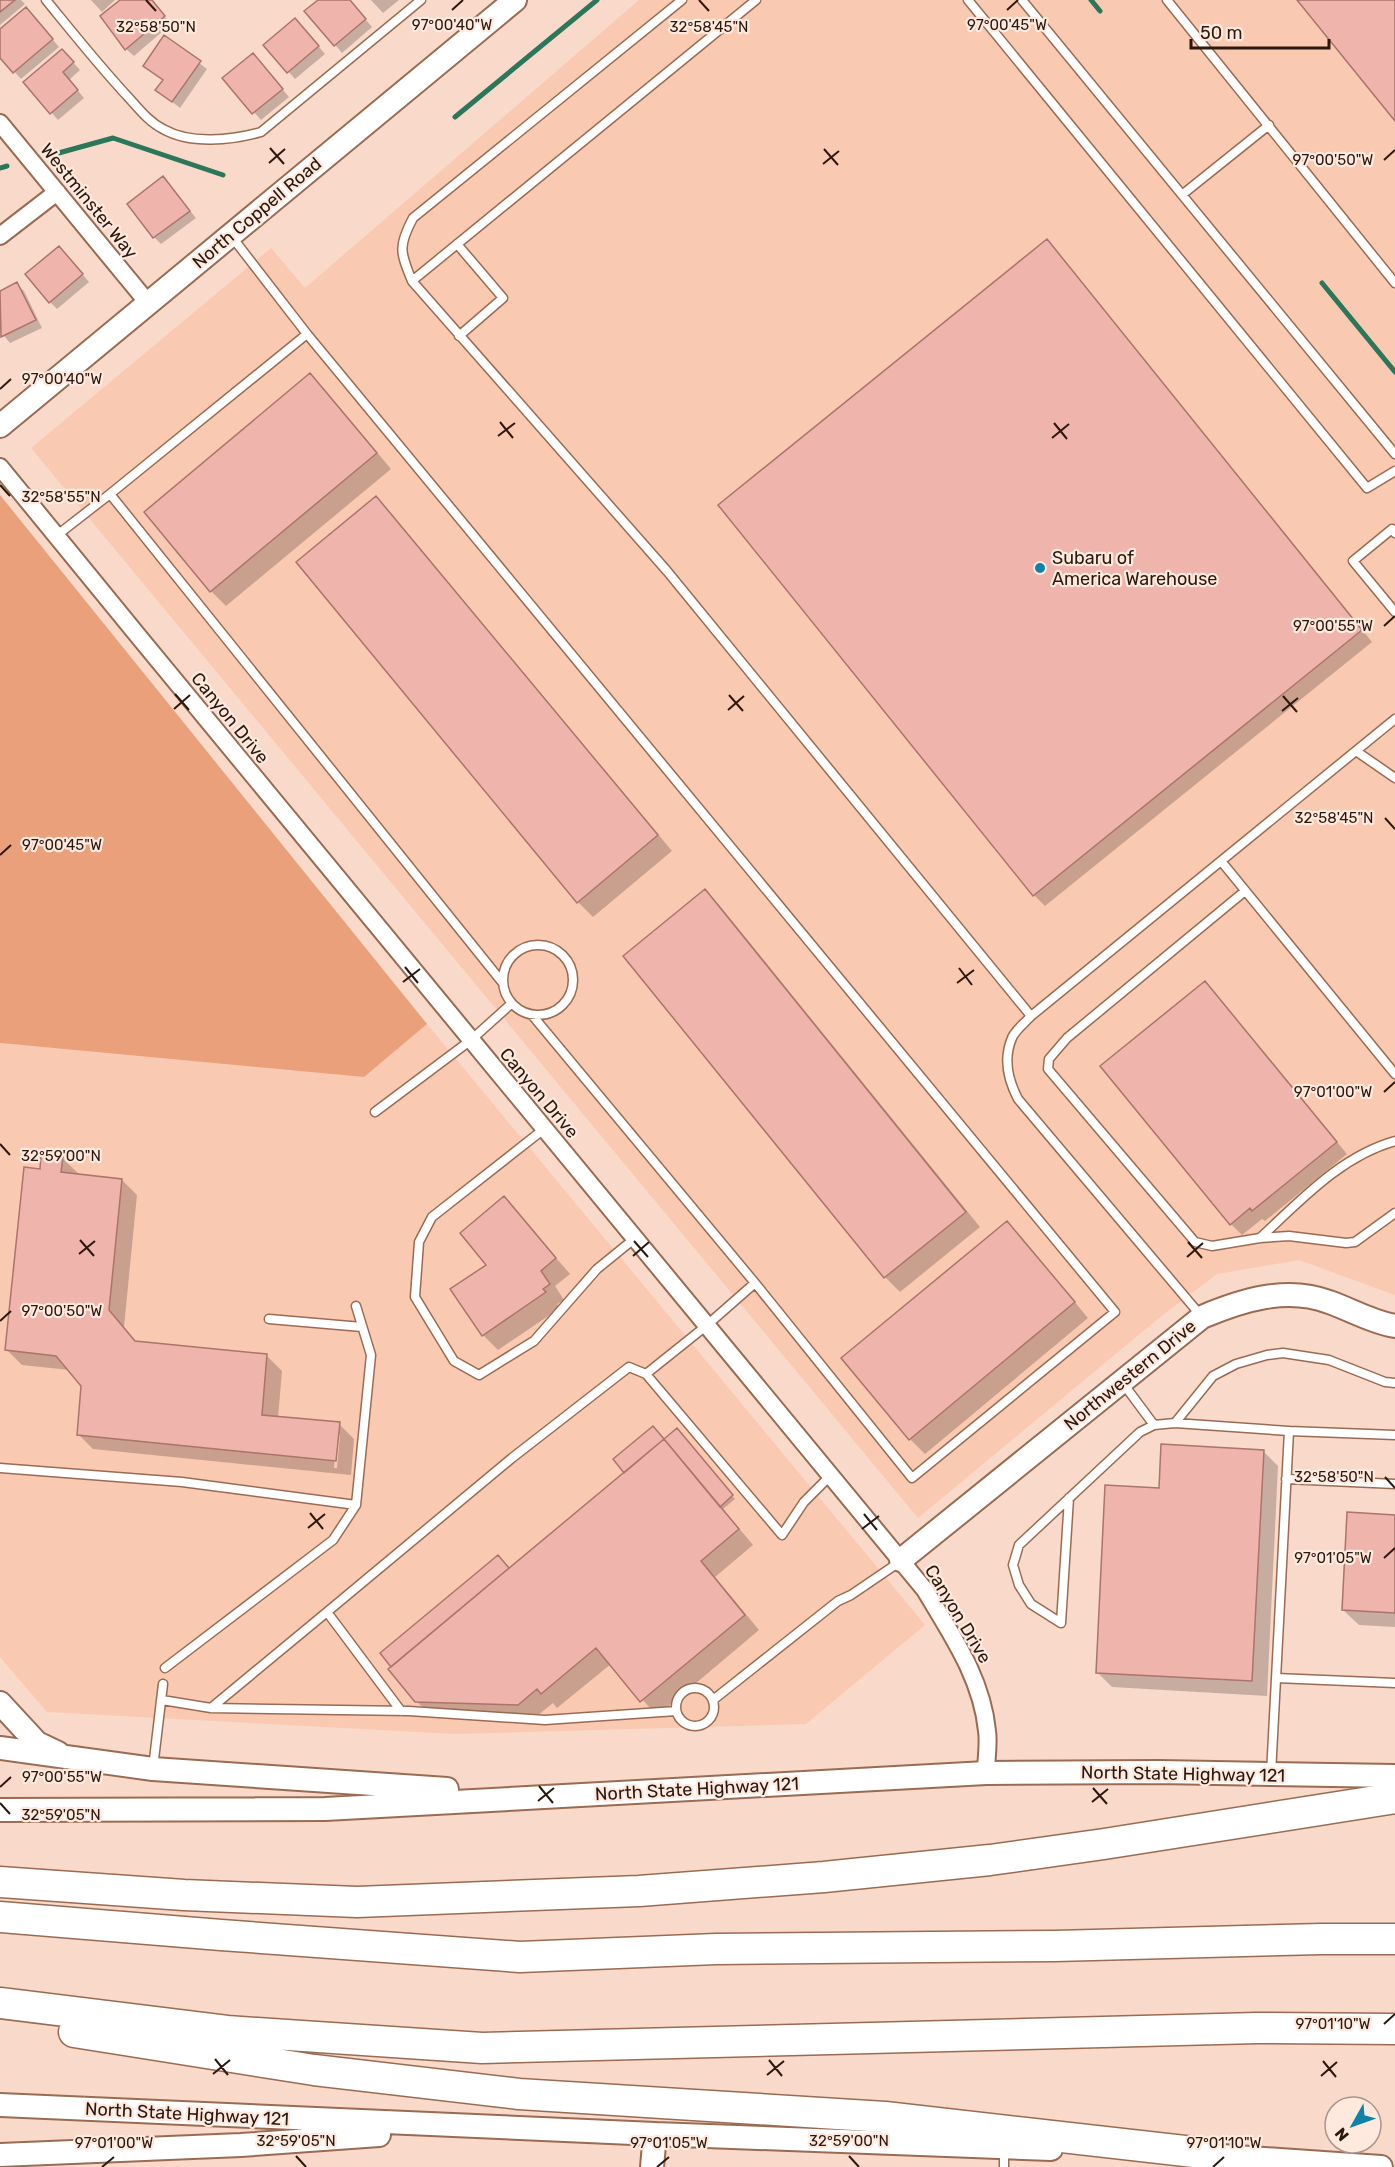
<svg xmlns="http://www.w3.org/2000/svg" width="1395" height="2167" viewBox="0 0 1395 2167" font-family="Rubik,sans-serif">
<style>
.built{fill:#fac9b1}
.green{fill:#e9a07b}
.shadow{fill:#0003;fill-rule:evenodd}
.lines{fill:none;stroke-linecap:round;stroke-linejoin:round}
.stream{stroke:#2c775b;stroke-width:5}
.building{fill:#efb4ab;stroke:#ab746c;stroke-width:1.5}
.lane-casing{stroke:#9a6b53;stroke-width:11}
.street-casing{stroke:#9a6b53;stroke-width:20}
.secondary-casing{stroke:#9a6b53;stroke-width:26}
.highway-casing{stroke:#9a6b53;stroke-width:33}
.lane{stroke:#fff;stroke-width:8}
.street{stroke:#fff;stroke-width:16}
.secondary{stroke:#fff;stroke-width:22}
.highway{stroke:#fff;stroke-width:30}
.ticks{fill:none;stroke:#2b180e;stroke-width:2}
.poi-dot{fill:#0e83a9;stroke:#ffe8de;stroke-width:2}
.labels{text-anchor:middle;stroke-width:4.5;stroke-linejoin:round;paint-order:stroke}
.street-label{font-size:18px;fill:#2b180e;stroke:#ffe8de}
.poi-label{font-size:18px;fill:#2b180e;stroke:#ffe8de;text-anchor:start}
.ticks-label{font-size:15px;text-anchor:middle;fill:#2b180e;stroke:#ffe8de;stroke-width:4.5;stroke-linejoin:round;paint-order:stroke}
</style>
<rect width="100%" height="100%" fill="#f9d9c9"/>
<path class="built" d="M639 0H1395V1295L1299 1260 1217 1274 1159 1318 918 1518 31 448 271 248 305 288Z
M427 1024 925 1625 806 1724 455 1734 47 1712 0 1657V1043L363 1077Z"/>
<path class="green" d="M0 495 427 1024 364 1077 0 1043Z"/>
<path class="shadow" d="M0 0H21L25 4 0 25Z
M91 0H115L102 12Z
M122 0H151L171 24 134 56 126 49Z
M320 0H349L372 27 342 53 307 11Z
M371 0H399L383 13Z
M33 16 59 47 21 79 0 56V31Z
M302 27 325 54 295 79 265 45Z
M165 37 207 69 180 108 157 90 164 81 145 66Z
M69 58 80 70 69 80 84 98 58 120 25 82Z
M260 62 289 97 261 120 224 78Z
M163 178 196 218 161 244 154 237Z
M1058 253 1372 642 1045 906 1034 895Z
M66 255 89 282 57 309 50 302Z
M17 284 24 291 42 328 10 343 0 331V293Z
M310 375 325 390 391 469 226 606 211 591Z
M376 498 391 513 672 851 593 917 578 902Z
M705 891 720 906 980 1227 900 1292 885 1277Z
M1205 983 1347 1154 1265 1221 1262 1219 1242 1235 1231 1224Z
M62 1158 78 1173 77 1175 122 1180 137 1195 124 1327 137 1343 267 1356 282 1371 278 1418 339 1424 354 1439 351 1475 93 1449 78 1434 83 1386 70 1370 22 1365 7 1350 41 1170ZM337 1435H340L337 1468H334Z
M504 1198 570 1274 555 1286 564 1300 557 1304 560 1308 498 1350 483 1335 488 1265Z
M1007 1223 1022 1238 1088 1318 925 1454 910 1439Z
M680 1433 735 1499 723 1509 753 1545 715 1577 759 1630 657 1716 611 1664 557 1708 553 1703 533 1719 432 1716 416 1701 498 1557 509 1570 664 1441Z
M1263 1451 1278 1466 1267 1696 1112 1687 1097 1672 1160 1490Z
M1395 1516V1627L1359 1625 1343 1610Z"/>
<g class="lines">
<path class="stream" d="M1091 0 1100 11
M455 117 597 0
M55 154 113 138 223 175
M0 168 7 166
M1322 283 1395 372"/>
</g>
<path class="building" d="M0 0H15L0 12Z
M120 0H152L165 16 125 50 100 16Z
M318 0H350L366 19 334 46 304 11Z
M1297 0H1395V121Z
M26 7 53 39 13 73 0 58V29Z
M295 18 319 46 287 73 263 45Z
M164 35 201 61 172 102 155 90 163 80 143 66Z
M62 49 74 62 63 72 78 90 50 114 23 82Z
M253 53 283 89 252 114 222 78Z
M163 176 190 211 153 238 127 204Z
M1047 239 1362 630 1033 896 718 505Z
M59 246 83 274 49 303 25 274Z
M17 282 36 320 1 337 0 291Z
M310 373 377 453 210 592 144 512Z
M376 496 658 835 577 903 296 562Z
M705 889 966 1212 884 1278 623 956Z
M1205 981 1337 1142 1252 1211 1250 1208 1230 1225 1100 1066Z
M41 1154 63 1157 61 1172 122 1179 109 1310 135 1341 267 1354 262 1415 340 1422 336 1461 77 1435 81 1386 56 1356 5 1350 24 1167 40 1169Z
M504 1196 556 1258 541 1271 550 1284 543 1289 546 1292 482 1336 450 1289 486 1265 460 1233Z
M1007 1221 1075 1302 909 1440 841 1358Z
M653 1426 664 1439 624 1473 613 1459Z
M677 1428 733 1495 720 1507 664 1439Z
M664 1439 739 1529 701 1561 745 1615 640 1702 596 1648 541 1694 537 1689 518 1705 415 1702 388 1669Z
M1161 1444 1264 1450 1252 1681 1096 1673 1105 1485 1159 1488Z
M1347 1512 1395 1515V1613L1342 1610Z
M498 1555 509 1568 391 1667 380 1653Z"/>
<g class="lines">
<g class="lane-casing">
<path id="lane" d="M46 0C73 33 100 67 129 98 139 109 149 122 163 129 191 145 232 140 261 132L421 0
M756 0 412 281 667 571 1031 1016
M968 0 1367 488 1395 471
M1022 0 1395 454
M1167 0 1395 283
M1183 194 1269 125
M232 237 307 334
M457 244 503 298 459 336
M412 281C400 252 398 246 413 218L682 0
M110 494 502 982
M1395 533 1392 529 1353 561 1395 612
M56 536 110 494 307 334 1115 1312 912 1478 755 1283 706 1326 646 1374
M1356 751 1395 778
M1221 861 1395 1074
M1245 891 1067 1038 1049 1059 1048 1069 1195 1242 1212 1246 1260 1238 1289 1236 1346 1243 1355 1242 1395 1213
M503 980a35 35 0 1 1 70 0a35 35 0 1 1-70 0Z
M532 1015 755 1283
M375 1112 471 1040 511 1004
M544 1129 432 1217 419 1242 415 1297 454 1361 479 1375 534 1341 597 1269 634 1239
M1260 1238C1300 1201 1341 1156 1395 1141
M1202 1317 1018 1099C1008 1080 1003 1059 1012 1038 1015 1030 1025 1023 1031 1016L1395 719
M269 1319 362 1327
M1122 1382 1154 1425 1175 1423 1213 1376 1236 1364 1267 1355 1283 1353 1329 1360 1385 1382 1395 1383
M1175 1423 1289 1431
M0 1468 182 1482 356 1505 371 1355 356 1306
M1286 1479 1395 1484
M1069 1498 1061 1623 1031 1604 1019 1585 1013 1565 1019 1545 1140 1432 1154 1425
M327 1612 512 1458 629 1367 646 1374 782 1535 804 1502 830 1476
M165 1668 333 1540 356 1505
M1276 1678 1395 1683
M676 1707a19 19 0 1 1 38 0a19 19 0 1 1-38 0Z
M162 1700 211 1708 409 1711 545 1720 676 1711
M713 1700 838 1601 851 1595 901 1561
M211 1708 327 1612 401 1711
M153 1768 163 1684
M1271 1774 1289 1431 1395 1435
M1004 2167V2147"/>
</g>
<g class="street-casing">
<path id="street" d="M0 123 148 303
M0 236 57 192
M0 467 139 637 925 1590C951 1634 982 1678 987 1731 989 1744 986 1759 986 1773"/>
</g>
<g class="secondary-casing">
<path id="secondary" d="M0 426 515 0
M901 1560 1202 1317C1242 1300 1287 1286 1329 1302 1352 1310 1371 1322 1395 1326
M0 1703 37 1743 58 1753
M0 1748 153 1769 447 1789
M0 1810 325 1809 986 1773 1159 1772 1395 1776
M0 2105 655 2134 1051 2149
M1194 2154 1381 2167
M0 2155 241 2145 379 2135
M652 2167 655 2134"/>
</g>
<g class="highway-casing">
<path id="highway" d="M0 1882 184 1895 357 1902 639 1891 824 1877 990 1860 1104 1844 1395 1798
M0 1917 221 1935 520 1957 716 1949 1055 1946 1322 1939H1395
M0 2003 227 2031 482 2048 1257 2028 1395 2029
M74 2032 314 2070 519 2094 885 2117 1211 2154"/>
</g>
<use href="#lane" class="lane"/>
<use href="#street" class="street"/>
<use href="#secondary" class="secondary"/>
<use href="#highway" class="highway"/>
</g>
<path class="ticks" d="M146 0 156 11M699 0 709 11M452 10 463 0M1007 10 1018 0M270 148 284 164M824 149 838 165M1384 160 1395 150M269 163 285 149M823 164 839 151M0 389 11 379M500 422 513 438M1054 423 1067 439M498 436 515 423M1052 438 1069 424M0 485 10 496M1384 626 1395 616M175 694 189 710M729 695 743 711M1283 696 1297 712M174 709 190 695M728 710 744 696M1282 711 1298 698M1385 818 1395 829M0 855 11 845M405 967 418 983M959 968 972 985M403 982 420 969M957 983 974 970M1384 1092 1395 1082M0 1144 10 1155M80 1240 94 1256M634 1241 648 1257M1188 1242 1202 1258M79 1254 95 1241M633 1256 649 1242M1187 1257 1203 1243M0 1321 11 1311M1385 1477 1395 1488M310 1513 323 1529M864 1514 877 1530M308 1528 325 1514M862 1529 879 1516M1384 1558 1395 1548M539 1786 553 1803M0 1787 11 1777M1093 1788 1107 1804M538 1801 554 1788M1092 1802 1108 1789M0 1803 10 1814M1384 2024 1395 2014M215 2059 228 2075M769 2060 782 2076M1323 2061 1336 2077M213 2074 230 2060M767 2075 784 2061M1321 2076 1337 2062M296 2156 306 2167M849 2156 859 2167M102 2167 114 2157M657 2167 669 2157M1213 2167 1224 2157"/>
<circle class="poi-dot" cx="1040" cy="568" r="6"/>
<g class="labels">
<g class="street-label">
<text transform="translate(89 201) rotate(51)" y="6">Westminster Way</text>
<text transform="translate(257 213) rotate(-40)" y="6">North Coppell Road</text>
<text transform="translate(230 718) rotate(51)" y="6">Canyon Drive</text>
<text transform="translate(539 1093) rotate(50)" y="6">Canyon Drive</text>
<text transform="translate(1130 1375) rotate(-39)" y="6">Northwestern Drive</text>
<text transform="translate(958 1614) rotate(59)" y="6">Canyon Drive</text>
<text transform="translate(1183 1774) rotate(1)" y="6">North State Highway 121</text>
<text transform="translate(697 1789) rotate(-3)" y="6">North State Highway 121</text>
<text transform="translate(187 2114) rotate(3)" y="6">North State Highway 121</text>
</g>
<g class="poi-label">
<text x="1052" y="564">Subaru of<tspan x="1052" dy="21">America Warehouse</tspan></text>
</g>
</g>
<g class="ticks-label">
<text x="452" y="30">97°00'40"W</text>
<text x="1007" y="30">97°00'45"W</text>
<text x="709" y="32">32°58'45"N</text>
<text x="156" y="32">32°58'50"N</text>
<text x="1333" y="165">97°00'50"W</text>
<text x="62" y="384">97°00'40"W</text>
<text x="61" y="502">32°58'55"N</text>
<text x="1333" y="631">97°00'55"W</text>
<text x="1334" y="823">32°58'45"N</text>
<text x="62" y="850">97°00'45"W</text>
<text x="1333" y="1097">97°01'00"W</text>
<text x="61" y="1161">32°59'00"N</text>
<text x="62" y="1316">97°00'50"W</text>
<text x="1334" y="1482">32°58'50"N</text>
<text x="1333" y="1563">97°01'05"W</text>
<text x="62" y="1782">97°00'55"W</text>
<text x="61" y="1820">32°59'05"N</text>
<text x="1333" y="2029">97°01'10"W</text>
<text x="296" y="2146">32°59'05"N</text>
<text x="849" y="2146">32°59'00"N</text>
<text x="114" y="2148">97°01'00"W</text>
<text x="669" y="2148">97°01'05"W</text>
<text x="1224" y="2148">97°01'10"W</text>
</g>
<g transform="translate(1353 2125) rotate(230)"><circle r="28" fill="#ffe8de" stroke="#aa958b" stroke-width="1.5"/>
<path d="M0-4.5L10 22L0 15L-10 22Z" fill="#0e83a9"/>
<text y="-9" font-size="16" font-weight="bold" text-anchor="middle" fill="#2b180e">N</text>
</g>
<path d="M1191 39v9h138v-9" fill="none" stroke="#2b180e" stroke-width="3"/>
<text x="1200" y="39" font-size="18" fill="#2b180e" stroke="#ffe8de" stroke-width="4.5" paint-order="stroke">50 m</text>
</svg>
